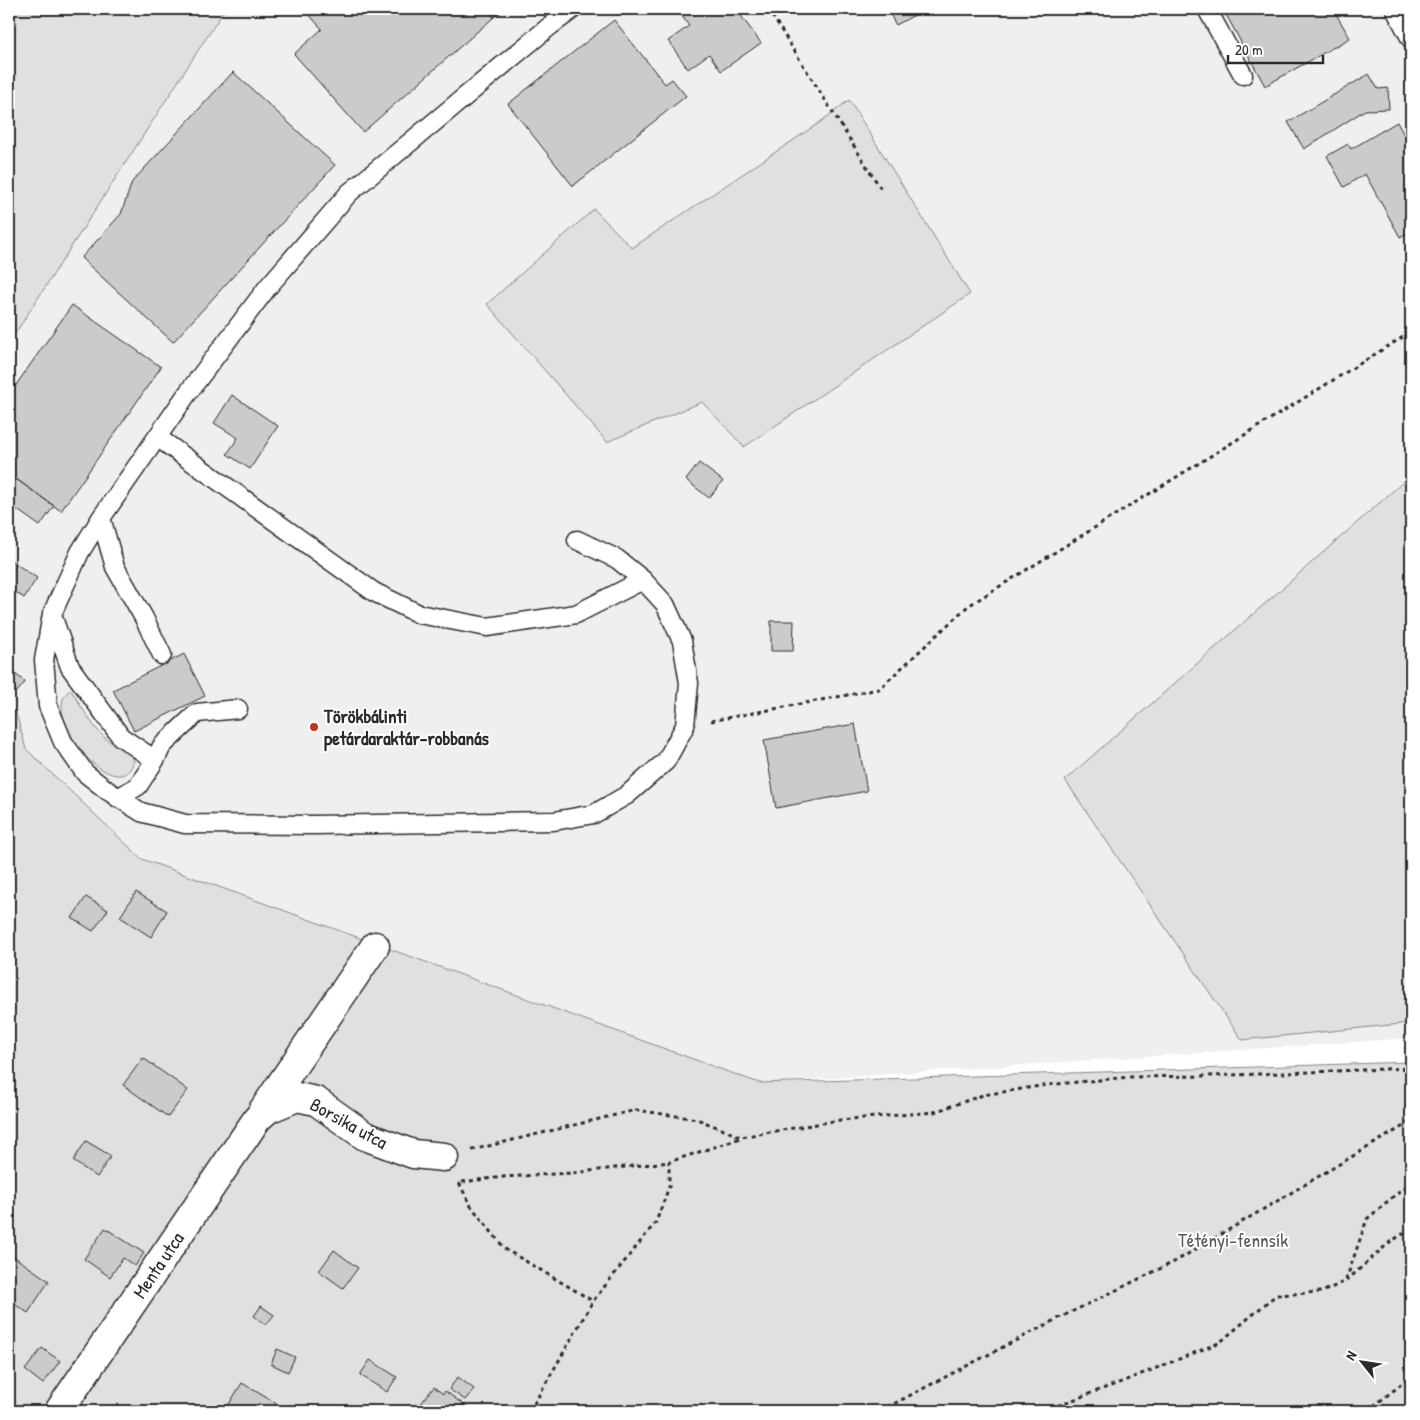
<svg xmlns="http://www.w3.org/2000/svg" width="1420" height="1420" viewBox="0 0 1420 1420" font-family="'Patrick Hand',sans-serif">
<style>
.built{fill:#efefef}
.green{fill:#e0e0e0;stroke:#868686}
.building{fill:#cbcbcb;stroke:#2b2b2b}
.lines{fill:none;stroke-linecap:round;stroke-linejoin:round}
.service-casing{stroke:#2b2b2b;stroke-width:21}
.minor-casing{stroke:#2b2b2b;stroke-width:31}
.path{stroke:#2b2b2b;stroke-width:3;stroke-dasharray:4 4;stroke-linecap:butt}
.service{stroke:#fff;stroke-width:18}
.minor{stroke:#fff;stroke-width:28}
.poi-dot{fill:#c8321e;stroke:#fff;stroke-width:2}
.labels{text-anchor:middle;stroke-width:4;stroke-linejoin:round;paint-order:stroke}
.poi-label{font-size:19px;font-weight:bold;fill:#2b2b2b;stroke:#fff;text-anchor:start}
.street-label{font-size:19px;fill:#2b2b2b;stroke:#fff}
.park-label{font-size:19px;fill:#585858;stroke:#fff}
</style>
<rect width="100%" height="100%" fill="#fff"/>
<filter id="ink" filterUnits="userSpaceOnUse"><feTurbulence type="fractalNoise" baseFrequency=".02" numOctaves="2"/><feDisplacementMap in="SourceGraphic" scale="10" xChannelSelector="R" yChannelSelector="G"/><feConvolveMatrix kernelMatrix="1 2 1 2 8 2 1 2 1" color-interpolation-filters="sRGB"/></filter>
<g filter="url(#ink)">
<path class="built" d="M225 9H1411V1038L759 1083 142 859 26 749 16 713 9 706V343Z"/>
<path class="green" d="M9 9H225L9 343Z
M849 100 970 294 744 447 702 402 607 442 487 304 594 209 632 248 819 123Z
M1411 475V1023L1242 1040 1065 780Z
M70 689C81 705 91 725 105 738 115 746 126 749 134 759 128 790 97 769 84 755 75 744 61 720 62 706 62 698 66 694 70 689Z
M9 706 16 713 26 749 142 859 759 1083 1411 1062V1411H9Z"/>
<path class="building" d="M304 9H486L494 17 363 132 294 54 322 29Z
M486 9H505L494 17Z
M677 9H736L761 43 721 71 709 54 688 69 668 41 689 26Z
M887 9H926L896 25Z
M1223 9H1333L1350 38 1265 86Z
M614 20 665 84 672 79 686 96 573 186 508 104Z
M233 72 335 165 173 342 81 258 121 214 132 182Z
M1369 74 1378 89 1388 88 1389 109 1365 110 1304 149 1288 122Z
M1397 122 1411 148V231L1400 237 1365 174 1344 187 1327 156 1348 144 1351 149Z
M72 305 161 367 61 511 9 474V395Z
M232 395 278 426 250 469 227 454 238 438 214 423Z
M699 463 723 481 709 498 686 480Z
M9 474 54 506 40 526 9 504Z
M9 559 37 578 24 598 9 588Z
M771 621H794L793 651H771Z
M184 654 205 696 134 731 113 690Z
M13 672 25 682 17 692 9 685V678Z
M9 708 14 713 9 718Z
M855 724 867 791 776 808 764 740Z
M136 892 167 911 151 937 120 917Z
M86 897 108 910 93 931 72 918Z
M143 1058 188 1090 168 1117 123 1085Z
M86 1141 111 1156 97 1177 73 1161Z
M105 1228 144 1253 135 1266 123 1258 110 1277 84 1259Z
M334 1250 358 1268 343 1288 319 1271Z
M13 1256 49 1281 28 1313 11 1302 15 1297 9 1293V1262Z
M261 1306 274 1315 266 1325 254 1316Z
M42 1348 60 1361 43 1384 25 1370Z
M277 1349 295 1357 288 1372 271 1364Z
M370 1360 397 1377 387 1392 360 1375Z
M458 1377 474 1389 465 1400 449 1389Z
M242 1383 277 1404 273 1411H229L226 1409Z
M434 1387 443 1394 445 1391 471 1410 470 1411H425L419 1406Z"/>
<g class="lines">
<g class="service-casing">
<path id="service" d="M573 9 550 26 349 193 267 288 187 394 101 518 80 552 52 614 44 660 48 706 63 742 85 773 108 791 141 812 185 824 314 825 554 821 594 814 627 795 666 761 685 726 689 683 682 641 665 604 643 580 617 559 577 540
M1207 9 1243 75
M1395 9 1411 39
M157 437 374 592 419 614 487 627 576 614 643 580
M101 518 115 567 144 618 162 655
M52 615 70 667 121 737 155 760
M118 798 138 786 155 760 162 746 197 713 238 709"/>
</g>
<g class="minor-casing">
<path id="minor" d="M262 1112 375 946
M59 1411 257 1119 268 1109 297 1097 316 1101 365 1136 413 1154 444 1157"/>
</g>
<path class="path" d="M768 9 881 189
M711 721 879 689 968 606 1411 332
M472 1150 636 1110 697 1119 741 1137 840 1120 934 1112 983 1095 1047 1085 1130 1077 1208 1076 1411 1068
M462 1182 503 1177 572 1173 669 1162
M459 1183 471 1206 505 1249 593 1301
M1346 1280 1367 1219 1395 1195 1411 1185
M530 1411 593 1301 656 1222 669 1187V1162L741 1138
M880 1411 1057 1319 1176 1261 1407 1124 1411 1118
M1043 1411 1124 1381 1219 1343 1276 1295 1322 1292 1346 1281 1390 1242 1411 1229
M1367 1411 1398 1387 1411 1374"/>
<use href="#service" class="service"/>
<use href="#minor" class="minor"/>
</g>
</g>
<circle class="poi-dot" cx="314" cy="727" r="5"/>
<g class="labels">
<g class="poi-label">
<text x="324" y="723">Törökbálinti<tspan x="324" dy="22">petárdaraktár-robbanás</tspan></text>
</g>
<g class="street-label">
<text transform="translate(349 1123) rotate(29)" y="7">Borsika utca</text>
<text transform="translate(158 1265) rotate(-56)" y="7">Menta utca</text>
</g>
<g class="park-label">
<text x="1233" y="1247">Tétényi-fennsík</text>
</g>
</g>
<rect width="1420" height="1420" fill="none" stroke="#fff" stroke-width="30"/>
<rect x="15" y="15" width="1390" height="1390" fill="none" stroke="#2b2b2b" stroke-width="2" filter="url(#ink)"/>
<g transform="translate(1362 1362) rotate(300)" stroke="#ffffff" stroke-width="4" paint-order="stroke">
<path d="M0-4L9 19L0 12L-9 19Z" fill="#2b2b2b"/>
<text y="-8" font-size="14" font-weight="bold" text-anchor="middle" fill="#2b2b2b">N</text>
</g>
<path d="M1228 55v8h95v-8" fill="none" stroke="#2b2b2b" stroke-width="2.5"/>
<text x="1235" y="55" font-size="15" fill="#2b2b2b" stroke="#ffffff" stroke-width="4" paint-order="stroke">20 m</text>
</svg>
